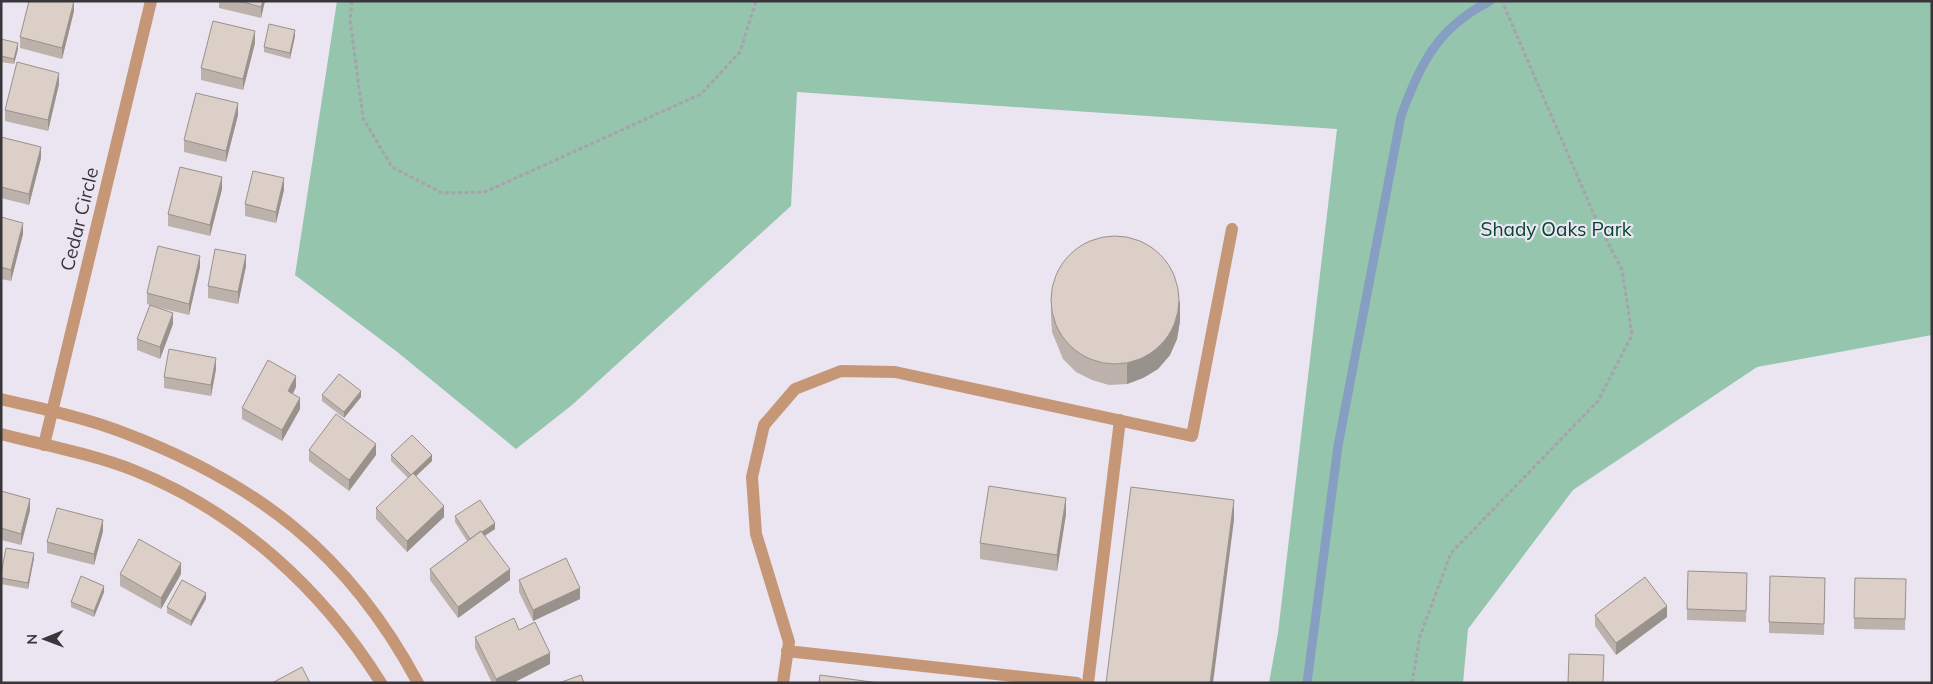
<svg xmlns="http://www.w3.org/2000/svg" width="1933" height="684" viewBox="0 0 1933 684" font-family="Mulish,sans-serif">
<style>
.green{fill:#95c5ad}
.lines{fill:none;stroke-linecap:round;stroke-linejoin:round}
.stream{stroke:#859ec1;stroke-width:9}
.path{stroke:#a7a2ac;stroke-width:3;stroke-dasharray:4 2.5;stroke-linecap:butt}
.minor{stroke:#c59777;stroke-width:12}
.wall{fill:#bcb2ab}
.shaded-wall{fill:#99918b}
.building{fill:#dbcfc7;stroke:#99918b}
.labels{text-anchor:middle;stroke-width:4.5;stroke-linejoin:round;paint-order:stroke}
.street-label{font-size:19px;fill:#39363b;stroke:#ebe4f1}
.park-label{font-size:19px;fill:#00462f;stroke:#ebe4f1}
</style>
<rect width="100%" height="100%" fill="#ebe4f1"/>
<path class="green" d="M337 1H1932V335L1757 367 1573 490 1468 629 1463 683H1269L1278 633 1337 129 797 92 791 206 572 405 516 449 396 351 295 275Z"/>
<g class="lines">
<path class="stream" d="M1307 683 1338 446 1401 116C1421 63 1437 28 1490 1"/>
<path class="path" d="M352 1 350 19 363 118 392 167 442 193 485 192 701 94 740 52 756 1
M1412 683 1420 636 1451 553 1598 401 1632 335 1622 270 1595 217 1502 1"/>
<path class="minor" d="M1 399C42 409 83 417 122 432 258 483 349 554 418 683
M1 434C43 445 93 454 133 470 237 511 322 589 381 683
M44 445 151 1
M787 651 1077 683
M783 683 789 642 756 534 752 477 764 425 795 389 841 371 895 372 1192 436 1232 229
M1088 683 1120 420"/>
</g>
<path class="wall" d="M219 1H265L261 18 219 8Z
M74 11 62 59 20 48V37Z
M295 36 290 59 264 52V47Z
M1 39 18 49 14 64 1 62Z
M255 43 243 90 201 80V68Z
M59 84 48 131 5 121V110Z
M238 115 226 162 184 152V140Z
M1 137 41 158 29 205 1 198Z
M222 189 210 236 168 226V214Z
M284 190 276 223 245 216V204Z
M1 217 23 234 11 281 1 279Z
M246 266 238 304 208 298V286Z
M200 267 189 315 152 306 173 324 160 359 137 350V339L150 305 147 304V293Z
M1051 297 1180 321 1177 339 1170 355 1158 369 1143 378 1127 384 1109 385 1092 380 1076 372 1063 359 1052 332 1051 316Z
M216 369 211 396 164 388V377Z
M296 387 293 394 300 409 282 441 242 419V408Z
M322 395 361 397 344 418 322 401Z
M309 450 376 455 349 491 309 461Z
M391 455 432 461 416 476 444 517 407 552 376 519V508L408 478 391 461Z
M1 491 30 510 21 545 1 540Z
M1066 514 1057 571 980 559V543Z
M455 516 495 529 485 536 510 580 458 618 430 580V569L467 541 455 522Z
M103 531 94 565 47 553V542Z
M34 558 28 589 1 584V574Z
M120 574H181L161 609 120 586Z
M519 580 580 599 533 621 519 592Z
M1747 584 1746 622 1687 620V609Z
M1825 590 1824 635 1769 633V622Z
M1906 591 1905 630 1854 629V618Z
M104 592 94 617 71 607V602Z
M206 599 191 626 167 613V607Z
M1595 615 1667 617 1616 655 1595 626Z
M475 637 550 664 513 683H492L475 648Z"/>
<path class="shaded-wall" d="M74 1V11L62 59V48Z
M263 1H265L261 18V7Z
M295 30V36L290 59V53Z
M255 31V43L243 90V79Z
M18 43V49L14 64V59Z
M59 73V84L48 131V120Z
M238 103V115L226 162V151Z
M41 147V158L29 205V194Z
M222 177V189L210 236V225Z
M284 178V190L276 223V212Z
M23 223V234L11 281V270Z
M246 255V266L238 304V292Z
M200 256V267L189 315V304Z
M1180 301V321L1177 339 1170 355 1158 369 1143 378 1127 384V364Z
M173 313V324L160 359V347Z
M216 358V369L211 396V385Z
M296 376V387L288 402V391Z
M361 391V397L344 418V412Z
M300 398V409L282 441V430Z
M376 444V455L349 491V480Z
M432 455V461L411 481V475Z
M1066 498V514L1057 571V555Z
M30 499V510L21 545V534Z
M1234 500V520L1213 683H1210Z
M444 506V517L407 552V541Z
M103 520V531L94 565V554Z
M495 523V529L470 545V539Z
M34 553V558L28 589V583Z
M181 563V574L161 609V598Z
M510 569V580L458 618V607Z
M104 586V592L94 617V611Z
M580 588V599L533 621V610Z
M206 593V599L191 626V621Z
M1667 606V617L1616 655V643Z
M550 653V664L513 683H496V679Z"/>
<path class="building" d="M29 1H74L62 48 20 37Z
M239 1H263L261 7Z
M213 21 255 31 243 79 201 68Z
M269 24 295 30 290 53 264 47Z
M1 39 18 43 14 59 1 56Z
M17 62 59 73 48 120 5 110Z
M196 93 238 103 226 151 184 140Z
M1 137 41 147 29 194 1 187Z
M180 167 222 177 210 225 168 214Z
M253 171 284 178 276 212 245 204Z
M1 217 23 223 11 270 1 267Z
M1051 300a64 64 0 1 1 128 0a64 64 0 1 1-128 0Z
M158 246 200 256 189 304 147 293Z
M215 249 246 255 238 292 208 286Z
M150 305 173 313 160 347 137 339Z
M169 349 216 358 211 385 164 377Z
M268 360 296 376 288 391 300 398 282 430 242 408Z
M339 374 361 391 344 412 322 395Z
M336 414 376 444 349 480 309 450Z
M412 435 432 455 411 475 391 455Z
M413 473 444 506 407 541 376 508Z
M989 486 1066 498 1057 555 980 543Z
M1131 487 1234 500 1210 683H1106Z
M1 491 30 499 21 534 1 528Z
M480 500 495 523 482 532 481 531 470 539 455 516Z
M57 508 103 520 94 554 47 542Z
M481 531 510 569 458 607 430 569Z
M139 539 181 563 161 598 120 574Z
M6 548 34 553 28 583 1 578V574Z
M566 558 580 588 533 610 519 580Z
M1688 571 1747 573 1746 611 1687 609Z
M81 576 104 586 94 611 71 602Z
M1770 576 1825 578 1824 624 1769 622Z
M1645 577 1667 606 1616 643 1595 615Z
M1855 578 1906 579 1905 619 1854 618Z
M182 580 206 593 191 621 167 607Z
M514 618 519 630 535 622 550 653 496 679 475 637Z
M1569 654 1604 655 1603 683H1568Z
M302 667 310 683H272Z
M581 675 584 683H559Z
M820 675 879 683H819Z"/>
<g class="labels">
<g class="street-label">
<text transform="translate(79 219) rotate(-76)" y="7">Cedar Circle</text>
</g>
<g class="park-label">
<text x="1556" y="236">Shady Oaks Park</text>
</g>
</g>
<rect width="1933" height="684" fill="none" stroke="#39363b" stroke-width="5"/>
<g transform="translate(45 639) rotate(269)" stroke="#ebe4f1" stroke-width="4" paint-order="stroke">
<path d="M0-4L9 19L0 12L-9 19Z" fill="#39363b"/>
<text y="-8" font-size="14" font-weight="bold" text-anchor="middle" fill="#39363b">N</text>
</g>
</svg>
